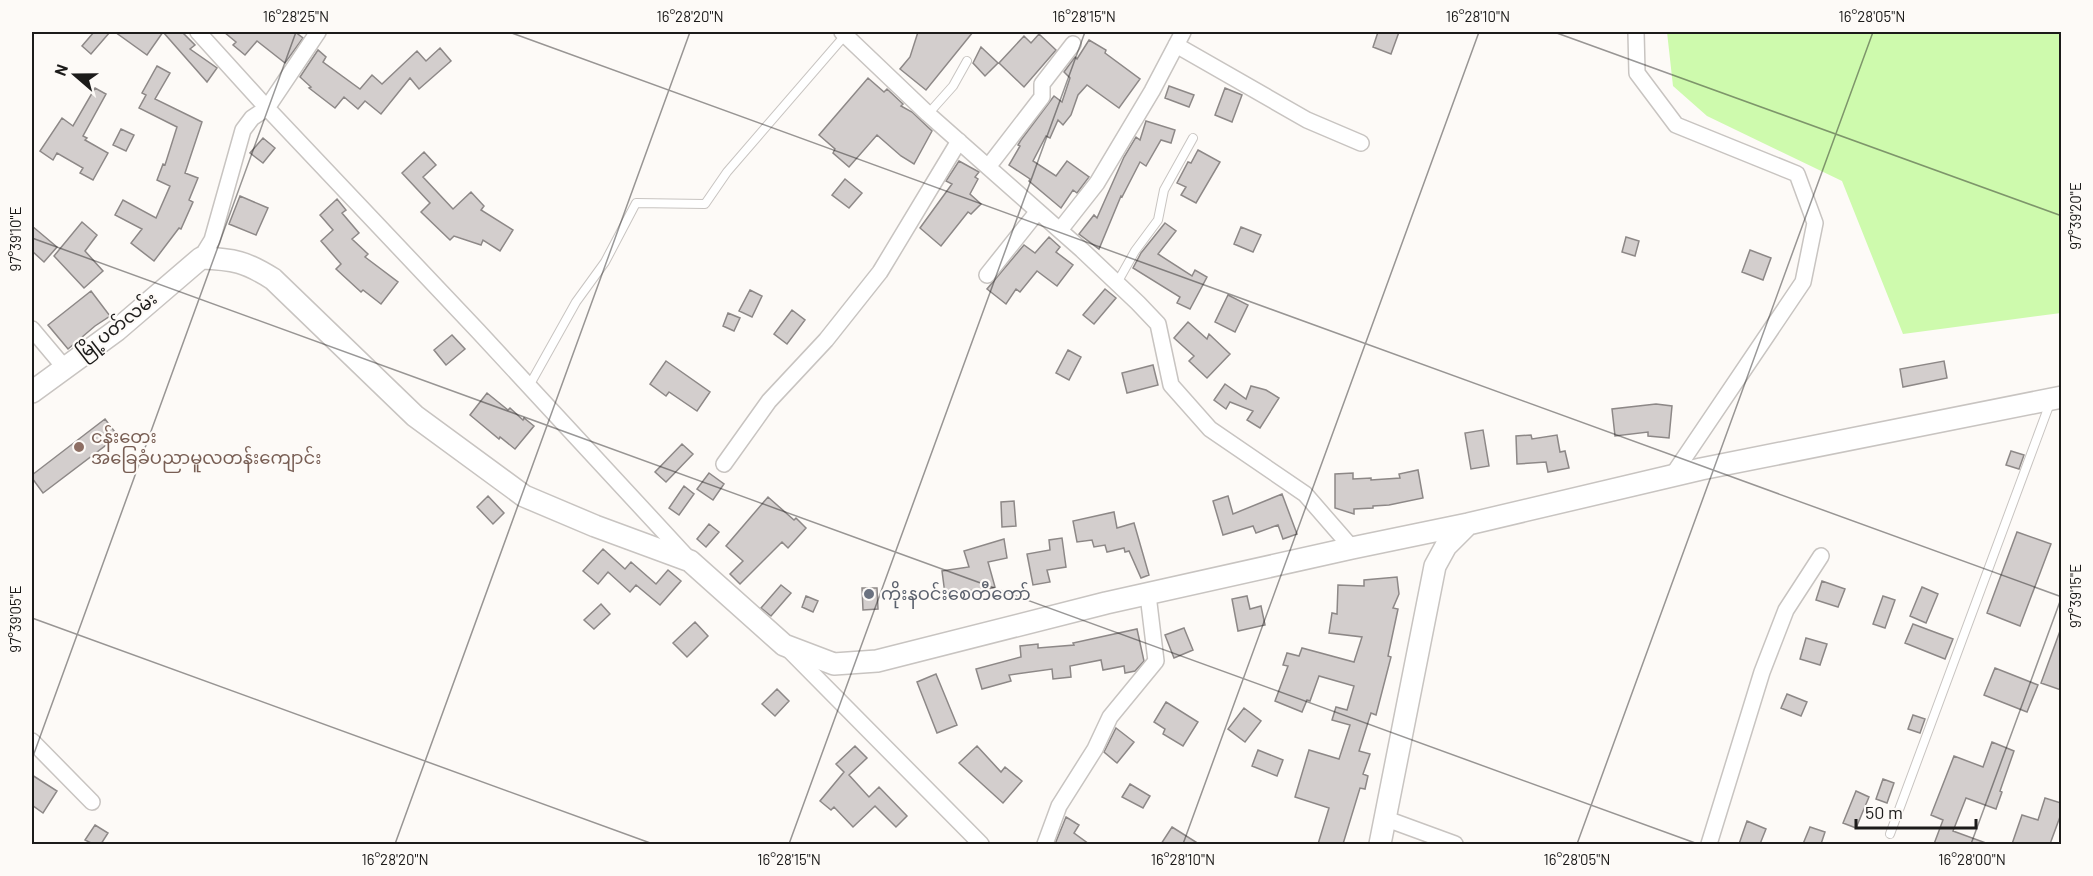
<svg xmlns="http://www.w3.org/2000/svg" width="2093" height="876" viewBox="0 0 2093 876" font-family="Barlow,'Noto Sans Myanmar',sans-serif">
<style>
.green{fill:#cefaad}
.building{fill:#d3cecd;stroke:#8d8887;stroke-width:1.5}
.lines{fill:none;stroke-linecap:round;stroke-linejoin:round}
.lane-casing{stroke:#c8c4c1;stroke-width:10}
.street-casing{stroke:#c8c4c1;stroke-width:18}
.secondary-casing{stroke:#c8c4c1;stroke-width:24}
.lane{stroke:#fff;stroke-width:8}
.street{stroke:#fff;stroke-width:15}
.secondary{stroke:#fff;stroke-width:21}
.ticks{fill:none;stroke:#1c1b1a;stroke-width:1.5;stroke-opacity:0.45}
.education-dot{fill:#8d6e63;stroke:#fdfaf7;stroke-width:2}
.worship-dot{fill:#6b7280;stroke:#fdfaf7;stroke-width:2}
.labels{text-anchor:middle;stroke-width:4.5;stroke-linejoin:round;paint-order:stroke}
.street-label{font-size:18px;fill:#1c1b1a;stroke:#fdfaf7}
.education-label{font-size:18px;fill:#785e54;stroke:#fdfaf7;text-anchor:start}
.worship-label{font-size:18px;fill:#5b616d;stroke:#fdfaf7;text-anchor:start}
.neatline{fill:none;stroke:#1c1b1a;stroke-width:2}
.ticks-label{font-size:15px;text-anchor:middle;fill:#1c1b1a}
</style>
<rect width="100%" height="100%" fill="#fdfaf7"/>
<path class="green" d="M1667 32H2061V313L1903 334 1842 181 1707 116 1673 86Z"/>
<path class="building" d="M94 32H110L91 54 82 46Z
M115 32H182L195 45 190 49 217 68 207 82 163 32 147 55Z
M224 32H295L303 38 285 63 257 41 245 55 233 45 236 42Z
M918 32H973L926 90 900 69 910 57Z
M1378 32H1399L1391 54 1373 47Z
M1039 34 1056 50 1024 87 999 63 1024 36 1031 43Z
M1089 40 1106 50 1105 53 1140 79 1119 108 1087 85 1078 95 1071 115 1063 125 1058 120 1050 138 1046 136 1033 161 1056 176 1067 161 1089 177 1077 193 1073 190 1061 208 1029 181 1030 179 1009 165 1020 146 1018 145 1021 140 1054 96 1062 102 1070 78 1064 72 1075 57 1077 59Z
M981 47 998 63 985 76 973 63Z
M440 48 451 61 419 89 410 78 381 114 365 101 358 109 344 97 335 108 309 88 311 87 300 77 318 50 326 57 323 62 360 89 372 75 382 84 417 51 426 61Z
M157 66 170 73 155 99 202 122 185 173 198 178 189 200 193 202 181 229 179 228 154 261 131 243 142 229 115 215 123 200 156 218 170 186 157 180 163 164 165 165 177 127 139 108 146 95 142 93Z
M868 78 884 92 887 89 903 104 901 106 912 112 932 131 914 164 901 156 877 135 849 167 833 153 835 149 819 135Z
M1169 86 1194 95 1189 107 1165 98Z
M95 88 106 94 83 136 87 138 85 140 108 153 93 180 80 173 83 168 57 153 53 160 40 151 62 118 73 126Z
M1225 88 1242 95 1232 122 1215 115Z
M1146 121 1175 130 1171 143 1161 140 1146 166 1140 162 1122 197 1121 196 1099 249 1079 234 1094 215 1097 218 1124 157 1136 137 1140 140Z
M121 129 134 135 126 151 113 145Z
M263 138 275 148 263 163 250 153Z
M1198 150 1220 162 1196 203 1181 195 1186 187 1177 183 1188 162 1191 163Z
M424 152 436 165 423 177 453 209 471 192 484 206 481 210 513 230 500 251 483 240 481 245 454 236 450 240 421 212 430 203 402 173Z
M959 161 979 172 975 177 978 179 970 194 981 204 971 214 968 212 941 246 920 228 952 184 946 181Z
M845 179 862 193 849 208 832 195Z
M240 196 268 208 256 235 229 224Z
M337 199 346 210 342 213 359 233 352 239 368 254 365 257 398 282 381 304 363 290 361 292 336 269 341 264 321 241 333 230 320 215Z
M82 222 97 235 85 251 103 271 84 288 54 256Z
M1165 223 1176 231 1158 254 1192 276 1195 270 1207 277 1190 309 1177 303 1180 297 1133 268 1141 253Z
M32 226 57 247 44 262 32 251Z
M1241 227 1261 235 1253 252 1234 244Z
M1049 237 1060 247 1056 252 1073 265 1057 286 1037 271 1020 292 1016 289 1006 304 987 289 1024 245 1035 253Z
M1626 237 1639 241 1635 256 1622 252Z
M1750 250 1771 258 1763 280 1742 272Z
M1105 289 1116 298 1094 324 1083 315Z
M750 290 762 296 752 317 739 311Z
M91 291 110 316 95 326 68 349 48 325Z
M1228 295 1248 305 1235 332 1215 322Z
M792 310 805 320 787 344 774 334Z
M728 313 740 318 734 331 723 326Z
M1188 322 1207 339 1209 334 1230 354 1207 378 1189 361 1194 356 1174 338Z
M452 335 465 349 446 365 434 350Z
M1068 350 1081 357 1069 380 1056 373Z
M666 361 710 392 697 411 669 392 666 396 650 384Z
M1944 361 1947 378 1903 387 1900 369Z
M1153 365 1158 385 1127 393 1122 373Z
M1225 384 1246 399 1251 386 1266 390 1279 398 1260 428 1247 420 1253 411 1230 402 1226 409 1214 400Z
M487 393 508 410 510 408 523 420 524 418 534 426 515 449 500 437 499 439 470 415Z
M1656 404 1672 406 1669 438 1648 436V432L1615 436 1612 409Z
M105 419 118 436 43 493 32 478V475Z
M1483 430 1489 466 1471 469 1465 433Z
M1531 435 1532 439 1557 435 1560 452 1565 451 1569 468 1548 472 1546 462 1517 464 1516 436Z
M682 444 693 454 666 482 655 472Z
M2011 451 2024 455 2019 469 2006 465Z
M1418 470 1423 498 1389 505 1373 506V508L1354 509V514L1335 508V474L1353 473V479L1371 478V480L1400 478 1399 474Z
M709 473 724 484 713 500 697 489Z
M684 486 694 494 679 515 669 508Z
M1282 494 1297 534 1283 539 1278 525 1256 533 1253 526 1223 535 1213 501 1228 496 1233 514Z
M488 496 504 513 493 524 477 507Z
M768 497 794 520 796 518 806 528 788 548 782 542 740 584 730 574 743 561 726 546Z
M1014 501 1016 526 1002 527 1001 502Z
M1114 512 1117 528 1134 523 1149 575 1141 578 1129 551 1125 552 1124 548 1107 552 1105 545 1094 547 1092 540 1077 542 1073 521Z
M709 524 719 532 706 547 697 539Z
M2017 532 2051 544 2020 626 1987 613Z
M1062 538 1066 567 1047 570 1050 582 1033 585 1027 554 1050 550 1049 540Z
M1004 539 1007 558 988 562 995 587 976 593 975 590 945 594 942 571 969 567 964 551Z
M603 549 625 569 631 562 656 584 668 570 681 581 660 605 636 585 630 592 608 572 598 584 583 571Z
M1397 577 1399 594 1393 608 1398 609 1388 656 1391 657 1376 715 1371 713 1359 751 1370 754 1363 774 1368 776 1365 789 1360 788 1343 844H1318L1329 808 1295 797 1309 750 1339 759 1350 725 1332 720 1336 707 1347 710 1354 686 1319 676 1310 701 1307 700 1302 712 1275 701 1288 666 1283 665 1287 653 1299 656 1302 648 1354 662 1362 637 1329 633 1332 613 1337 614 1338 585 1364 586V580Z
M1822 581 1845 589 1838 607 1816 600Z
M781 585 791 593 771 616 761 608Z
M1922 587 1938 594 1926 623 1910 616Z
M862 588H877L878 609 863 610Z
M806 596 818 601 813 612 802 607Z
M1247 596 1250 609 1261 606 1265 625 1238 631 1232 599Z
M1883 596 1895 600 1885 628 1873 624Z
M601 604 610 614 594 629 584 620Z
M695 622 708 636 687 657 673 643Z
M1913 624 1953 639 1945 659 1905 643Z
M1184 628 1193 650 1174 658 1165 635Z
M1137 629 1144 661 1135 671 1125 673 1124 666 1103 670 1101 660 1070 666 1071 677 1053 679 1052 669 1009 675 1011 681 982 689 976 669 1021 657 1020 646 1038 644V648L1074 645 1073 643Z
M2060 631H2061V690L2041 683Z
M1806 638 1827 644 1820 665 1800 659Z
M1995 668 2038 685 2027 712 1984 695Z
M936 674 957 725 937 733 917 682Z
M777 689 789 701 775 716 762 704Z
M1787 694 1807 702 1801 716 1781 708Z
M1166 702 1198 722 1183 746 1163 734 1165 729 1154 722Z
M1244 708 1261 721 1245 742 1228 729Z
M1913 715 1925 719 1920 733 1908 729Z
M1116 728 1134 742 1117 763 1104 752Z
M1992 742 2014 751 2000 791 2002 792 1996 809 1966 798 1953 831 1986 843V844H1934L1943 820 1931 815 1954 756 1983 767Z
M855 746 867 758 849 775 869 797 879 787 907 816 896 827 875 806 853 827 834 807 831 810 820 801 844 772 836 764Z
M977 746 1001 772 1005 767 1022 781 1003 803 959 763Z
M1258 750 1283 760 1277 776 1252 766Z
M32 775 57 791 43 813 32 805Z
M1883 779 1894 783 1887 803 1876 799Z
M1130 784 1150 796 1143 808 1122 797Z
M1856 791 1869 797 1856 828 1843 823Z
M2045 798 2061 803V814L2050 844H2012L2022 815 2038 820Z
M1066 817 1079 825 1074 833 1089 844H1055Z
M1747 821 1766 829 1760 844H1739Z
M95 825 108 833 101 844H93L85 840Z
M1172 827 1199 844H1161Z
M1810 827 1825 832 1821 844H1803Z"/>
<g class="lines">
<g class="lane-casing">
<path id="lane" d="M928 114 953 86 967 61
M1117 283 1135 251 1158 220 1164 190 1193 138
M529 386 576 302 605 262 636 203 705 204 727 172 847 33
M1890 834 2050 403"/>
</g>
<g class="street-casing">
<path id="street" d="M198 32 267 108 478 331 688 558
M842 32 928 114 1082 250 1138 303 1158 324 1171 385 1210 429 1305 494 1352 548
M1636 32 1637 73 1676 125 1797 174 1815 223 1803 282 1672 476
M1176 45 1307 120 1361 143
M988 167 1042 97V84L1073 44
M1060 230 1097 183 1152 91 1183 32
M201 258 212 240 243 130 252 118 267 108 318 32
M987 275 1038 211
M32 329 64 367
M724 464 769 401 826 340 880 272 959 141
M789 650 981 844
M32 741 92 802
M1384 818 1455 844
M1045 844 1059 806 1095 749 1110 717 1156 661 1148 595
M1709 844 1762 672 1786 610 1821 556"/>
</g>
<g class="secondary-casing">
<path id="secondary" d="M32 392 117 330 201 258C234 259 246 262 273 279L415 416 524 496 595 526 690 561 784 645 834 664 877 661 1106 603 1352 548 1468 524 1701 469 2062 397
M1380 844 1435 566 1446 546 1468 524"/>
</g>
<use href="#lane" class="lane"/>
<use href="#street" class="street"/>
<use href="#secondary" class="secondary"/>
</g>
<path class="ticks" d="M509 32 2062 597M1554 32 2062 216M32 238 1698 844M32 618 653 844M32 759 296 32M395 844 690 32M789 844 1085 32M1183 844 1479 32M1577 844 1873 32M1971 844 2062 596"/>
<circle class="education-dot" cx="79" cy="447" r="6"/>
<circle class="worship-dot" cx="869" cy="594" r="6"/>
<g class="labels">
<g class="street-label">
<text transform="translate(117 326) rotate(-38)" y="6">မြို့ပတ်လမ်း</text>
</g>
<g class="education-label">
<text x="91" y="443">ငန်းတေး<tspan x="91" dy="21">အခြေခံပညာမူလတန်းကျောင်း</tspan></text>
</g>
<g class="worship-label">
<text x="881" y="600">ကိုးနဝင်းစေတီတော်</text>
</g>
</g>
<rect width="2093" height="876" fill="none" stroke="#fdfaf7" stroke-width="66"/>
<g transform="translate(75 75) rotate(290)" stroke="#fdfaf7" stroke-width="4.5" paint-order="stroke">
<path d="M0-4.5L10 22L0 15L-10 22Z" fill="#1c1b1a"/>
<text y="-9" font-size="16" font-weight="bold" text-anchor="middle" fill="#1c1b1a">N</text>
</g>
<path d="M1856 819v9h120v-9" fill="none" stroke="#1c1b1a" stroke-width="3"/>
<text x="1865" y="819" font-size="18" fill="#1c1b1a" stroke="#fdfaf7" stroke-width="4.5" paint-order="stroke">50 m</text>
<rect x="33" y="33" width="2027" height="810" class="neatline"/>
<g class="ticks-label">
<text x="296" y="22">16°28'25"N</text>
<text x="690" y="22">16°28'20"N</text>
<text x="1084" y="22">16°28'15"N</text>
<text x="1478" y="22">16°28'10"N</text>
<text x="1872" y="22">16°28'05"N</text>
<text transform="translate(2076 216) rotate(-90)" y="5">97°39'20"E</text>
<text transform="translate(16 239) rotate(-90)" y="5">97°39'10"E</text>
<text transform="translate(2076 596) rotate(-90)" y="5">97°39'15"E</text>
<text transform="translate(16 619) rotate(-90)" y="5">97°39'05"E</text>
<text x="395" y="865">16°28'20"N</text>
<text x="789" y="865">16°28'15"N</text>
<text x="1183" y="865">16°28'10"N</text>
<text x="1577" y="865">16°28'05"N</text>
<text x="1972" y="865">16°28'00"N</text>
</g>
</svg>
